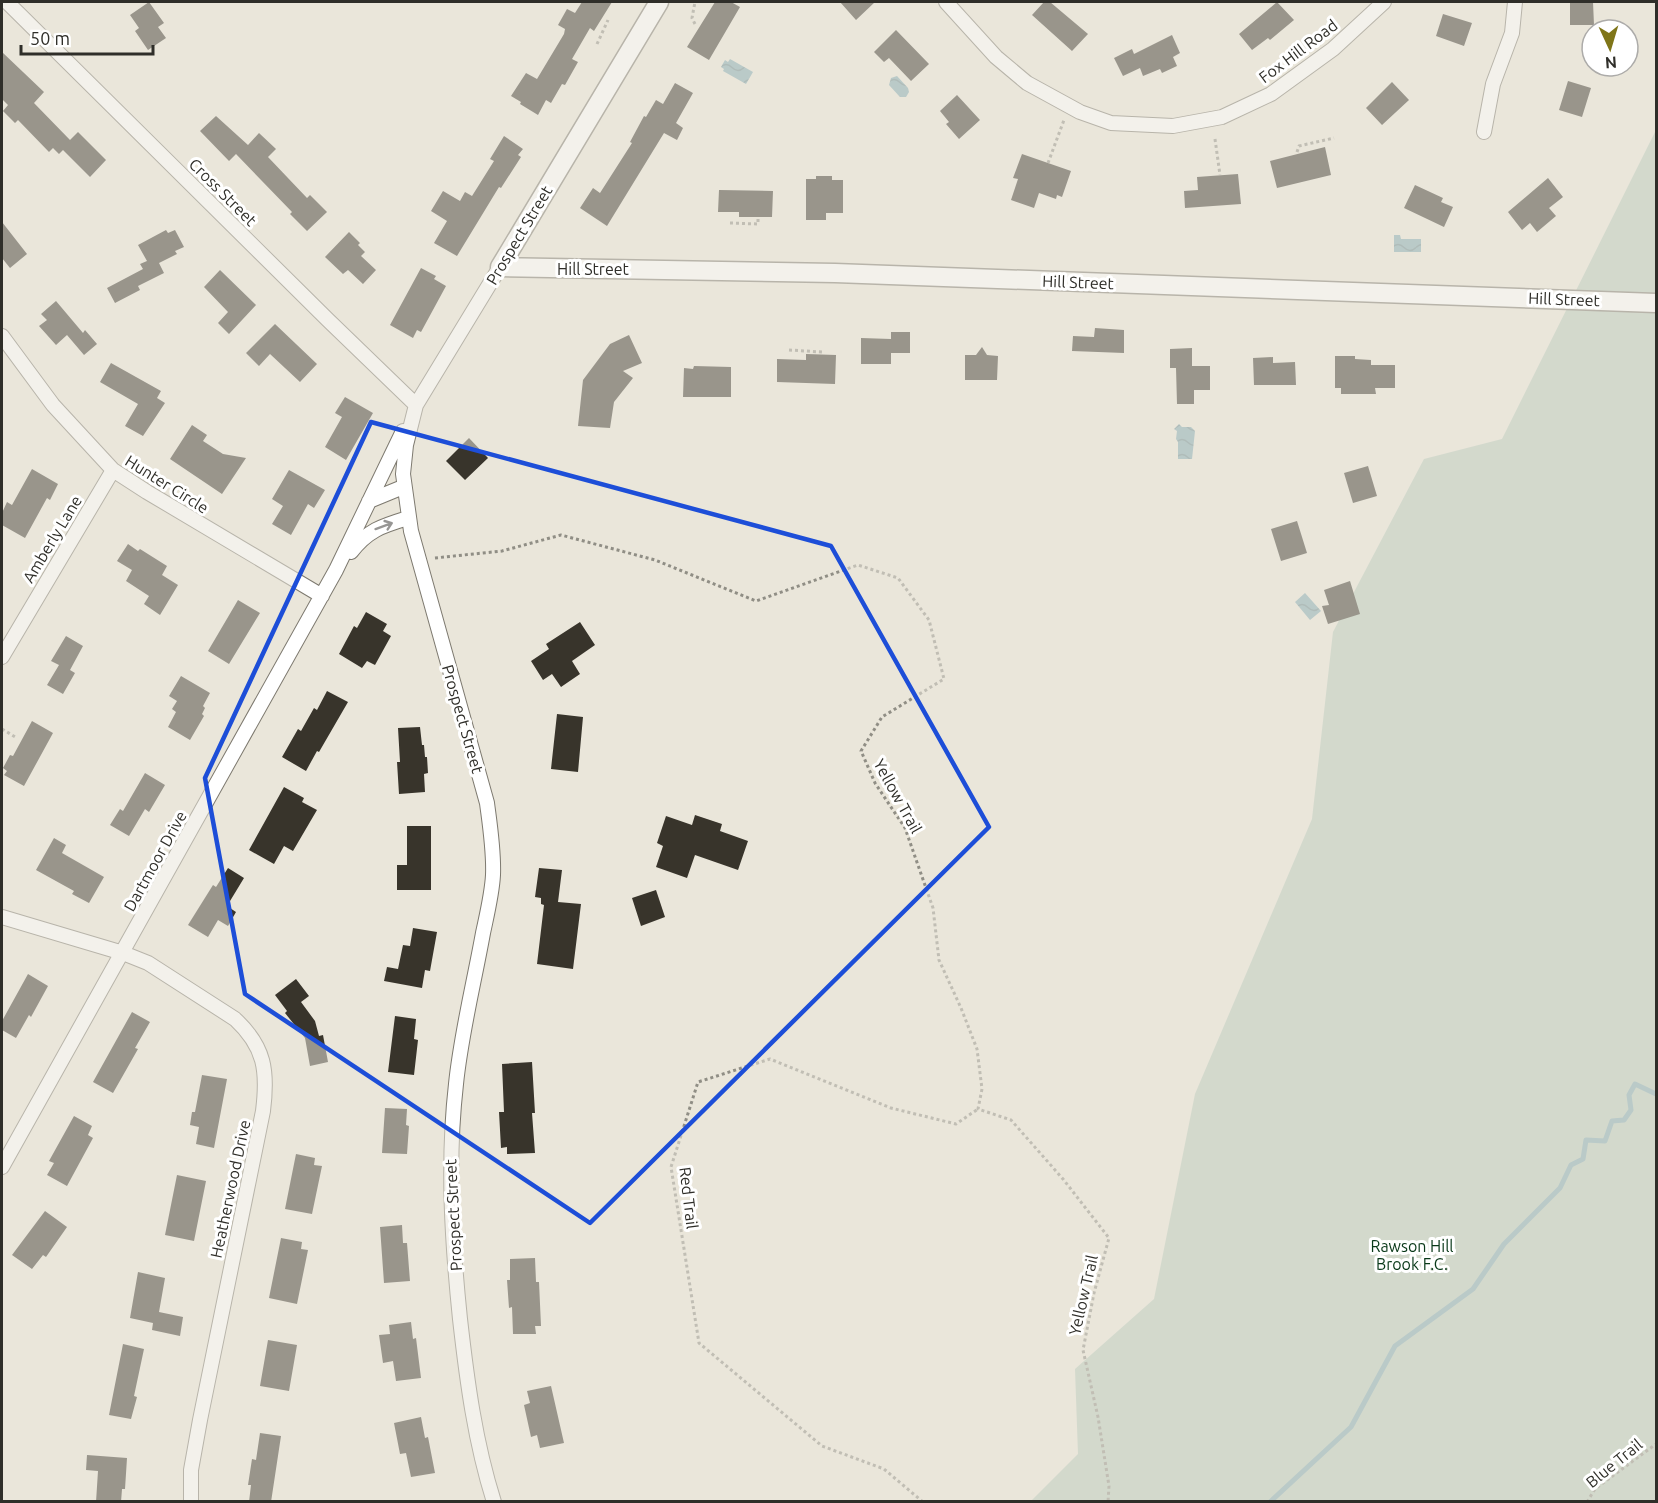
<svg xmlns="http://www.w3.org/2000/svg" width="1658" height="1503" viewBox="0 0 1658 1503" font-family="Ubuntu,sans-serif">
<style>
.park{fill:#b8cabb}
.water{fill:url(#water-waves)}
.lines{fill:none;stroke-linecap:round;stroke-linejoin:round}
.stream{stroke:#81a9b2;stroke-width:5}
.building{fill:#38342b}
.minor-casing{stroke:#7d796f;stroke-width:16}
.tertiary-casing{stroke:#7d796f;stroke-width:21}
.path{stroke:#908e85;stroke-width:3;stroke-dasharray:3 3;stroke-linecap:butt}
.minor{stroke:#fff;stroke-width:14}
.tertiary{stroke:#fff;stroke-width:18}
.oneway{stroke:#979694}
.marked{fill:none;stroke:#1d4ed8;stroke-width:4.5;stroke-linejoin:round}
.labels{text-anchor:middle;stroke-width:6;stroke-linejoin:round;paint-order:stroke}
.street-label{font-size:16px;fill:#2f2e29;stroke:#fff}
.park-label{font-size:16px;fill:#083818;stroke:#fff}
</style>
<defs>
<pattern id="water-waves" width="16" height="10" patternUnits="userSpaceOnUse" patternTransform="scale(1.5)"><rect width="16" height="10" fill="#81a9b2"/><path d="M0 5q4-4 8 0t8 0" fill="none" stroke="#6a8a91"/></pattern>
</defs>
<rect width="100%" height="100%" fill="#eae6da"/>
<path class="park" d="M1656 130V1501L1030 1502 1078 1454 1075 1369 1154 1299 1195 1094 1312 819 1333 632 1424 459 1502 439Z"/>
<path class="water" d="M730 59 753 72 746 84 723 71 724 69 721 67 725 60 728 62Z
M897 76 908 88 909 92 906 97H900L889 85 891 78Z
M1394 235H1400L1401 239H1421V252H1394Z
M1179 424 1182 427H1191L1195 431 1192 459H1178V442L1176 439 1177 431 1174 429Z
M1305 593 1321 611 1310 620 1295 602Z"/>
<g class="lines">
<path class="stream" d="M1270 1502 1351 1427 1395 1346 1473 1289 1504 1244 1560 1188 1571 1165 1583 1159 1586 1140 1605 1141 1612 1121 1624 1120 1631 1110 1629 1095 1635 1084 1656 1094"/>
</g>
<path class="building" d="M149 2 164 23 158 27 166 38 148 50 135 31 139 28 130 15Z
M582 2H612L594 31 590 28 572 59 578 62 565 85 562 84 551 103 546 100 538 115 520 104 521 102 511 96 526 73 537 79 564 34 565 29 558 25 567 9 575 13Z
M715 2H731L740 7 709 60 687 47Z
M840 2H875L856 20Z
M1044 2H1050L1088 34 1072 51 1032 15Z
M1277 2 1294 20 1270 40 1268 38 1252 50 1239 34Z
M1570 2H1593L1594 25H1570Z
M1443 14 1472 23 1464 46 1436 36Z
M896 30 929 64 911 81 889 58 884 62 874 52Z
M1172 35 1180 53 1173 57 1177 66 1162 73 1160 69 1143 76 1140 68 1123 76 1114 58 1132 49 1134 54Z
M2 52 44 92 34 103 70 140 78 132 106 160 90 177 63 150 59 154 53 148 49 152 18 120 15 123 3 111 8 105 2 99Z
M1568 81 1591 88 1582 117 1559 110Z
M1392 82 1409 100 1382 125 1366 108Z
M675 83 693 93 676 123 683 128 677 140 664 133 607 226 580 208 593 188 600 193 632 143 630 142 644 116 646 117 656 100 663 104Z
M957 95 980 120 959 139 946 124 949 122 940 111Z
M216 116 248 145 259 133 276 149 268 157 307 198 310 195 327 212 307 231 290 214 292 212 236 154 229 161 200 131Z
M504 136 523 149 518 155 521 157 501 188 499 187 457 256 434 243 447 221 431 211 443 191 460 201 465 192 472 196 494 161 490 159Z
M1325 147 1331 175 1277 188 1270 161Z
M1022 154 1071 171 1062 197 1057 195 1056 199 1039 193 1034 208 1011 200 1018 179 1013 178Z
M1238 174 1241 204 1185 208 1184 191 1198 190 1197 177Z
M816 176H832V180H843V213H826V220H806V179H816Z
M1548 178 1563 197 1549 208 1556 216 1537 232 1530 223 1522 230 1508 212Z
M1415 185 1443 198 1441 202 1453 207 1444 227 1404 208Z
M719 190 773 191 772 217H739V212H718Z
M2 222 27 254 10 268 2 258Z
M166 230 168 233 175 230 184 247 175 251 177 254 159 263 164 273 138 286 140 290 115 303 107 288 143 269 140 264 147 261 138 245Z
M349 232 360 243 358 245 365 252 361 256 376 270 363 284 348 270 343 274 325 257Z
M421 268 436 276 434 279 446 286 421 332 417 330 413 338 390 325Z
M220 270 256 305 229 334 218 323 228 312 204 287Z
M56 301 83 333 85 330 97 344 84 355 67 335 56 345 39 326 47 320 41 314Z
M275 324 317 364 300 382 270 354 259 366 246 353Z
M1095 328 1124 330V353L1072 351 1073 336 1094 337Z
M891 332H910V353H891V364H861V338L891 339Z
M629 335 642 363 623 371 633 378 614 402 610 428 578 426 583 380 610 344Z
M982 347 987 355 998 356 997 380H965V355H976Z
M1192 348V366H1210V390H1194V404H1177L1176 368H1170V349Z
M806 354 836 355 835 384 777 382V359L806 360Z
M1335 356H1355V359L1371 360V365H1395V388H1375L1376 394H1341V388H1335Z
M1273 357V363L1295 362 1296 385H1254L1253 358Z
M111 363 161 391 157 398 165 403 143 436 125 426 138 404 100 382Z
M694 366 731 367V397H683L684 368 693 369Z
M345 397 373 413 346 460 325 447 342 417 335 413Z
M192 425 207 435 203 441 223 454 246 458 222 494 170 459Z
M469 438 488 458 465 480 446 461Z
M1368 466 1377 496 1353 503 1344 473Z
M32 469 58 484 50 500 47 498 25 538 2 525V513L7 502 12 505Z
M289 470 325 490 314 508 308 504 291 535 272 524 283 506 272 499Z
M1297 521 1307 553 1281 561 1271 529Z
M128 544 138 551 140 549 167 566 162 575 178 585 160 615 144 604 149 596 126 581 132 570 117 561Z
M1350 581 1360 614 1328 624 1322 606 1329 605 1324 590Z
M238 600 260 613 229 664 208 651Z
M366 612 387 624 383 631 391 636 375 665 367 661 362 668 339 654 354 626 357 628Z
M580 622 595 645 572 661 580 674 561 687 552 674 543 680 531 661 549 649 546 644Z
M66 636 83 646 70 670 75 673 63 694 47 685 59 665 51 661Z
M181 676 210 693 203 706 205 708 202 714 204 716 190 740 168 727 176 712 172 709 177 701 169 696Z
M327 691 348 702 319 752 317 751 306 771 282 757 298 729 301 731 314 708 317 710Z
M557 714 583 717 578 772 551 769Z
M32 721 53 733 24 786 4 775 7 771 3 768 10 755 13 756Z
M420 727 422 745H424L425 757H427L428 773 424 774 425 792 399 794 397 762H400L398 728Z
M145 773 165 785 149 812 145 809 129 836 110 825 120 809 123 811Z
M284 787 304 798 302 802 317 810 293 851 284 846 274 864 249 850Z
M695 815 722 824 720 831 748 841 738 870 695 855 687 878 656 867 663 846 657 843 666 816 692 825Z
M407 826H431V890H397V865H407Z
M54 838 66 845 62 853 104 877 89 903 72 894 74 891 36 870Z
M228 868 244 878 227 906 236 912 228 926 218 920 208 937 188 925 213 885 216 887Z
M539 868 562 870 558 902 581 904 573 969 537 964 544 905 541 904V898L535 897Z
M656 890 665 917 641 926 632 898Z
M413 928 437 932 430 971 425 970 422 988 384 981 387 967 398 969 403 945 410 946Z
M28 974 48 986 31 1017 29 1015 16 1038 2 1030V1021Z
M296 979 309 996 301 1002 315 1021 319 1036 323 1035 328 1062 310 1066 305 1038 285 1013 287 1011 275 995Z
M132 1012 150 1022 135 1048 138 1049 113 1093 93 1082Z
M395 1016 416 1019 414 1039 418 1040 414 1075 388 1072Z
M532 1062 535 1113H532L535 1153 507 1154V1147L501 1148 499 1112H504L502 1064Z
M202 1075 227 1079 214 1148 196 1144 199 1127 190 1125 192 1112H195Z
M385 1108 407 1109 406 1125 409 1126 407 1154 382 1153Z
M74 1116 92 1126 88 1135 93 1138 67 1186 47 1175 54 1163 49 1161Z
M296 1154 315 1158 314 1165 322 1166 312 1214 285 1209Z
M177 1175 206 1181 194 1241 165 1235Z
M45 1211 67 1227 46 1257 43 1255 32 1269 12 1255Z
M402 1225 403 1243H407L410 1281 384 1283 380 1227Z
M281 1238 302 1242 301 1249 308 1250 297 1304 269 1298Z
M535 1258 536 1282H539L541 1326H535L536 1334H513L512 1307 509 1308 507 1280H510V1259Z
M138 1272 165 1278 159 1312 183 1317 180 1336 152 1330 153 1323 130 1318Z
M411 1322 413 1339 416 1338 421 1378 396 1381 393 1361 383 1363 379 1335 390 1334 389 1325Z
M268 1340 297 1345 289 1391 260 1386Z
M123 1344 144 1349 134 1396 137 1397 131 1419 109 1415Z
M551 1386 564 1443 540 1448 537 1435 531 1437 524 1405 530 1403 527 1391Z
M421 1417 425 1438 428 1437 435 1473 411 1477 406 1453 400 1454 394 1423Z
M260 1433 281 1436 271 1502H249L251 1485H248L252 1459 256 1460Z
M87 1455 127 1458 125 1489H122L121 1502H96L98 1471 86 1470Z"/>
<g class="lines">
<g class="minor-casing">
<path id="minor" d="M7 2 328 320 416 405
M946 2 996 57 1027 83 1080 112 1111 123 1173 126 1222 117 1271 94 1333 49 1384 2
M1484 132 1493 84 1512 33 1515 2
M2 336 53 405 113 470 147 492 322 596
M369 501 403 487
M351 552C368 530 382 526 408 518
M2 657 113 470
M2 917 123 953 148 963 235 1019C265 1047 268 1071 263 1111L200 1420 191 1470V1502
M2 1167 336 570 403 431
M494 1502C475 1442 467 1381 460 1319 452 1241 447 1163 456 1084 461 1034 474 983 483 933 487 914 492 894 493 875 494 851 490 826 487 803L411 531 403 474 406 445 416 405 500 267"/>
</g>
<g class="tertiary-casing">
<path id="tertiary" d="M659 2 500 267 835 273 1656 303"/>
</g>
<path class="path" d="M695 24 692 18 695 2
M597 44 608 20
M1215 139 1220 175
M1297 152 1299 146 1334 138
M1048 163 1064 120
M730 223 758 224V217
M789 350 822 352V355
M435 558 502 551 561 535 655 560 756 601 858 565 898 578 929 620 944 679 882 717 861 751 875 783 905 828 933 908 939 960 961 1008 977 1049 982 1089 978 1109 1011 1120 1063 1179 1109 1238 1094 1293 1083 1350 1098 1417 1109 1486 1108 1502
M2 729 17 738
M923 1502 884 1469 822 1446 699 1343 671 1167 698 1082 770 1059 891 1108 956 1124 978 1109
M1587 1502 1595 1489 1656 1444"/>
<use href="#minor" class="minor"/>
<use href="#tertiary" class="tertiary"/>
</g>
<defs><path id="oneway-shaft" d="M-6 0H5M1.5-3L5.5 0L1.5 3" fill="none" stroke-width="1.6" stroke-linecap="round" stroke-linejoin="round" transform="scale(1.5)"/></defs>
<use class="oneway" href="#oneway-shaft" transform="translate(384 526) rotate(-20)"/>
<path d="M0 0H1658V1503H0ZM371 422 831 546 989 827 590 1223 245 994 205 778Z" fill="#eae6da" fill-opacity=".55" fill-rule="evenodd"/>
<path class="marked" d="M371 422 831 546 989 827 590 1223 245 994 205 778Z"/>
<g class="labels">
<g class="street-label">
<text transform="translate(1298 51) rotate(-37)" y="6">Fox Hill Road</text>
<text transform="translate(223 192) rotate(45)" y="6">Cross Street</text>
<text transform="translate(519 235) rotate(-59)" y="6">Prospect Street</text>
<text x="593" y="275">Hill Street</text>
<text transform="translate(1078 282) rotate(2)" y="6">Hill Street</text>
<text transform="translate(1564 299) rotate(2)" y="6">Hill Street</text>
<text transform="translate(167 484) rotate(32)" y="6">Hunter Circle</text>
<text transform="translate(52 539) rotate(-59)" y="6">Amberly Lane</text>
<text transform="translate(463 719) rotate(74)" y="6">Prospect Street</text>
<text transform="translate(898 796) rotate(61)" y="6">Yellow Trail</text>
<text transform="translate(155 861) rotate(-61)" y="6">Dartmoor Drive</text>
<text transform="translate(230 1189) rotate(-78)" y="6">Heatherwood Drive</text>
<text transform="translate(689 1198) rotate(83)" y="6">Red Trail</text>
<text transform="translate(453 1215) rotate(-93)" y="6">Prospect Street</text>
<text transform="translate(1083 1295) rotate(-77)" y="6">Yellow Trail</text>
<text transform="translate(1614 1463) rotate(-39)" y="6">Blue Trail</text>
</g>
<g class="park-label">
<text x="1412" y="1252">Rawson Hill<tspan x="1412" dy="18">Brook F.C.</tspan></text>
</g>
</g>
<rect width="1658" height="1503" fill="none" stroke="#2f2e29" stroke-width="6"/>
<g transform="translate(1610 48) rotate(176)"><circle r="28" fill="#ffffff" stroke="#acaba9" stroke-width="1.5"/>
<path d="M0-4.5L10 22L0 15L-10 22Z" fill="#7f7518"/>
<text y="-9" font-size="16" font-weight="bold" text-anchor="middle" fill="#2f2e29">N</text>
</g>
<path d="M21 45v9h132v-9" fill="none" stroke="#2f2e29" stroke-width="3"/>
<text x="30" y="45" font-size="18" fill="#2f2e29" stroke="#ffffff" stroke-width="4.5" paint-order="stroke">50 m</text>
</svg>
